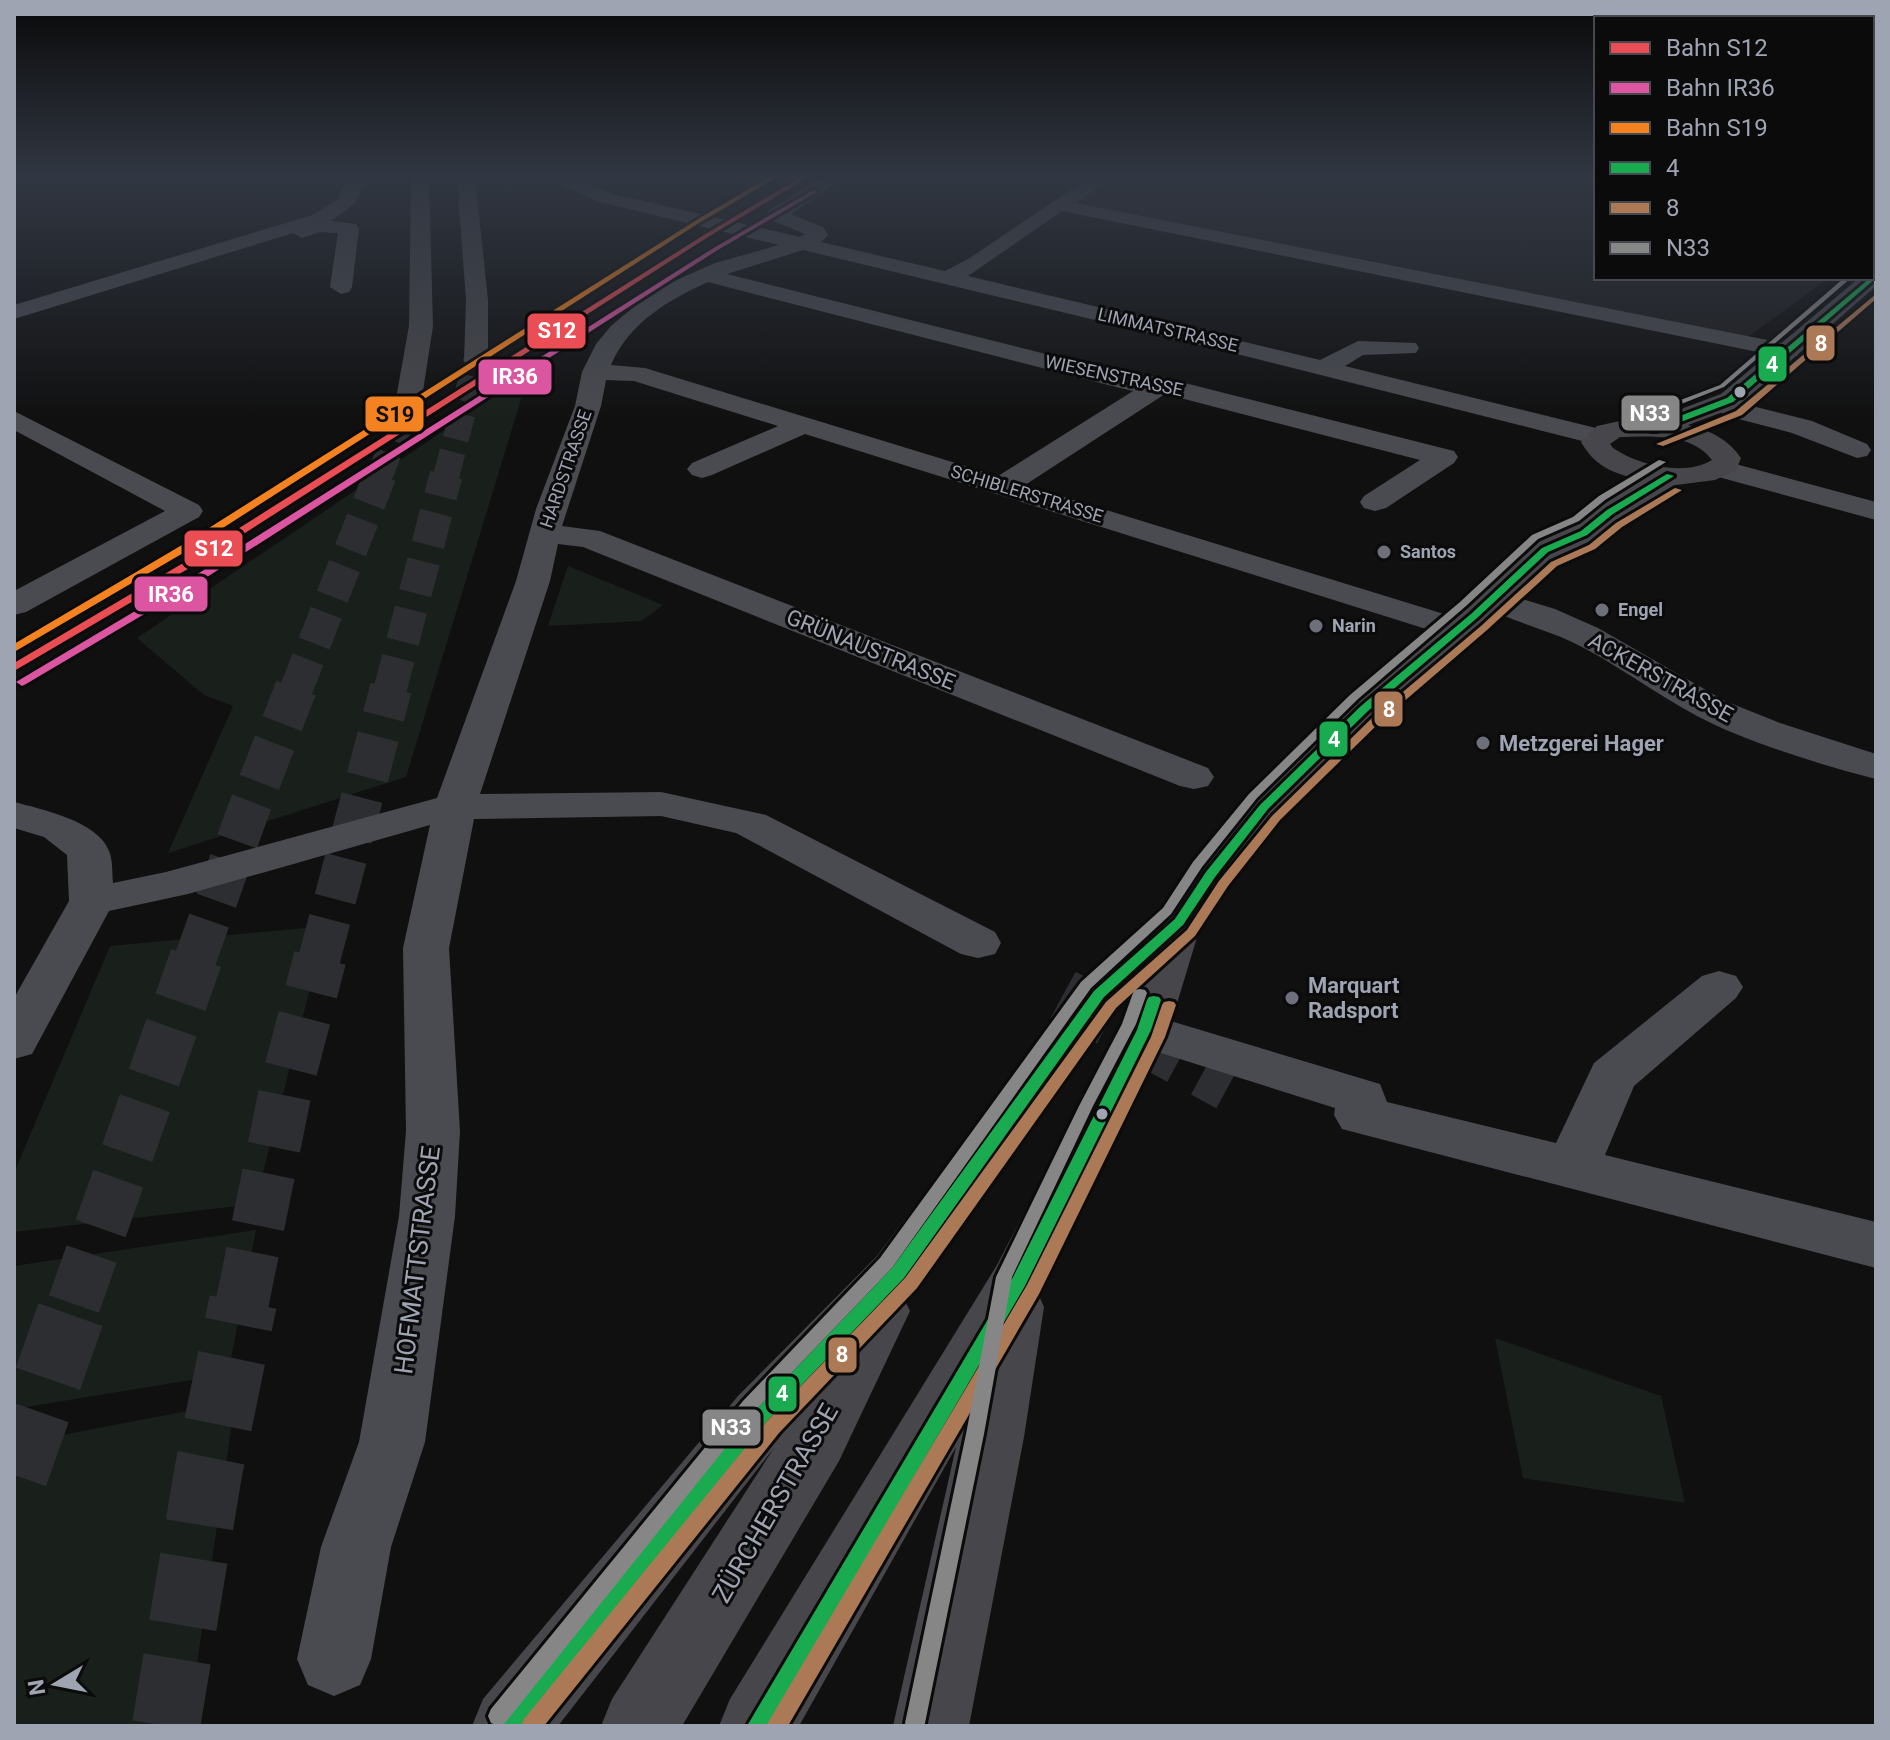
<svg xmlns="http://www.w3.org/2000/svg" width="1890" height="1740" viewBox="0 0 1890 1740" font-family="Roboto,sans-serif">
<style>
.built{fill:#1d1d1f}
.green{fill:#191f1a}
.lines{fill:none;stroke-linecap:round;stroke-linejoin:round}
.minor-tunnel{stroke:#2d2e31;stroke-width:53;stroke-dasharray:53 27;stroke-linecap:butt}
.highway-tunnel-far4{stroke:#2d2e31;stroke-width:26;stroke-dasharray:26 13;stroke-linecap:butt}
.highway-tunnel-far3{stroke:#2d2e31;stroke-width:33;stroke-dasharray:33 17;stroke-linecap:butt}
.highway-tunnel-far2{stroke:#2d2e31;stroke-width:42;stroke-dasharray:42 21;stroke-linecap:butt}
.highway-tunnel-far1{stroke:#2d2e31;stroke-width:53;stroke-dasharray:53 27;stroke-linecap:butt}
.highway-tunnel{stroke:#2d2e31;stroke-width:68;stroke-dasharray:68 34;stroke-linecap:butt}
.minor{fill:#4a4b50;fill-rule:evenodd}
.major{fill:#47474b;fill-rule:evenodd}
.highway{fill:#47474b;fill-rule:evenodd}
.bus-1-casing{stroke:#0b0b0c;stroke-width:6}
.bus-2-casing{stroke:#0b0b0c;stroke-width:6}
.bus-3-casing{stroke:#0b0b0c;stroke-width:6}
.bus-1{fill:#1aaa50;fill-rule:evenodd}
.bus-2{fill:#ac7957;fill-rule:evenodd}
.bus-3{fill:#868686;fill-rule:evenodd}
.rail-1-casing{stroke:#0b0b0c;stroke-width:6}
.rail-2-casing{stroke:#0b0b0c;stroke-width:6}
.rail-3-casing{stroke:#0b0b0c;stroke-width:6}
.rail-1{fill:#ea4d53;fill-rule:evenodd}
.rail-2{fill:#db55a1;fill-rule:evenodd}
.rail-3{fill:#f58220;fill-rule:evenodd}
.bus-dot{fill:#9fa4b3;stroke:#0b0b0c;stroke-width:3}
.poi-dot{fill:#6d707a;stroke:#0b0b0c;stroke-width:3}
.labels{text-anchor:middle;stroke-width:6;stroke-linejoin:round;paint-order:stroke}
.far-street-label{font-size:18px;fill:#9fa4b3;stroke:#0b0b0c}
.far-poi-label{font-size:18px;font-weight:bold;fill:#9fa4b3;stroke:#0b0b0c;text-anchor:start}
.street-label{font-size:22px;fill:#9fa4b3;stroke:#0b0b0c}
.poi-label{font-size:22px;font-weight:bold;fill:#9fa4b3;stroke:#0b0b0c;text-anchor:start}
.near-street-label{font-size:26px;fill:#9fa4b3;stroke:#0b0b0c}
.line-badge{stroke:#0b0b0c;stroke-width:3}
.badge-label{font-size:22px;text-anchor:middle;font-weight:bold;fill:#fff}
.pale-badge-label{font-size:22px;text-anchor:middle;font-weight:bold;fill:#111}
</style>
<rect width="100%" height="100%" fill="#101010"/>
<path class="built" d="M1113 177H1596V278H1829L1738 344 1065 207Z"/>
<path class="green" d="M529 373 406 777 168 853 233 706 204 695 137 638Z
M568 566 663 605 642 621 548 626Z
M326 926 255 1204 14 1232V1173L110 946Z
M256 1230 228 1374 14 1409V1266Z
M1495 1338 1661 1396 1685 1503 1523 1478Z
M235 1402 188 1726H14V1444Z"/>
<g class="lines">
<path class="minor-tunnel" d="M1063 995 1229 1085"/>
<path class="highway-tunnel-far4" d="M379 477 408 404
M446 477 476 361"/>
<path class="highway-tunnel-far3" d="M296 690 380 475
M390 690 446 475"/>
<path class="highway-tunnel-far2" d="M195 960 247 814 296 688
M319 960 391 688"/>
<path class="highway-tunnel-far1" d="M74 1304 196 958
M242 1304 286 1088 320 958"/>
<path class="highway-tunnel" d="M14 1475 75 1302
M166 1726 208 1473 243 1302"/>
<path class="minor" d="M347 177H365L355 203 331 221 356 224 359 228 352 287 349 292 341 294 330 287 338 233 320 232 302 238 293 233 14 319V305L312 215 337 200Z
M543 177H570L613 194 800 237 805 234 769 219 766 215 769 211 822 177H844L791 214 823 227 828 235 821 242 945 271 968 259 1090 177H1112L1076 203 1788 344 1797 346 1800 351 1797 356 1788 358 1062 211 968 276 1320 360 1358 341 1416 343 1419 348 1416 353 1363 355 1345 366 1608 431 1612 437 1608 443 1598 445 1249 357 803 250 727 274 1129 375 1161 377 1454 451 1458 457 1454 463 1386 508 1375 511 1364 508 1360 502 1364 496 1420 460 1165 394 1025 485 1470 622 1475 629 1470 636 1458 639 805 434 712 475 702 478 692 475 687 469 692 463 778 426 634 381 606 380 601 406 562 526 600 531 1208 768 1214 777 1208 786 1194 789 1180 786 583 547 558 544 550 581 480 794 661 792 766 815 995 932 1001 943 995 954 978 958 961 954 736 833 661 816 474 819 449 948 460 1131 455 1216 425 1442 391 1547 371 1659 360 1685 334 1696 308 1685 297 1659 321 1547 359 1442 399 1216 406 1131 403 948 430 825 188 894 109 911 32 1054 14 1059V998L69 901 67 855 44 837 14 828V802C41 809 98 821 109 851 113 860 112 873 113 883L166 872 437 798 516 581 536 509 575 406 582 372 596 344 611 326 654 290 715 263 779 245 600 202ZM708 282 1120 388 1133 391 998 476 645 368 611 365C629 323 668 300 708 282Z
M1732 401 1812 421 1867 444 1871 450 1867 456 1857 458 1792 433 1723 415 1719 409 1723 403Z
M14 411 199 505 203 511 199 517 26 612 14 615V591L165 511 14 430Z
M1721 460 1876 502V520L1711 475 1706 469 1711 463Z
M1493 590 1555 609 1598 628 1725 701 1780 723 1876 754V779C1821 765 1746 742 1697 716 1654 693 1614 662 1570 641 1552 632 1484 612 1476 600L1481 593Z
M1719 971 1736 976 1743 987 1736 998 1634 1086 1605 1155 1876 1222V1268L1342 1129 1334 1115 1335 1108 1126 1042 1119 1030 1126 1018 1144 1013 1380 1084 1387 1102 1556 1143 1594 1063 1702 976Z"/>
<path class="major" d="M1876 268V286L1739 406 1688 425C1711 431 1728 439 1741 458L1736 470 1715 480 1676 485 1621 518 1595 540 1556 557 1486 623 1378 716 1279 816 1228 881 1201 924 1169 1030 1040 1298 1044 1307 1024 1437 969 1726H893L956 1447 799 1726H719L730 1699 997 1265 1119 1030 1132 990 1116 1005 1030 1134 906 1303 910 1311 839 1461 682 1726H601L612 1699 774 1448 558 1726H472L483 1699 738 1396 877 1256 1082 983 1163 912 1194 866 1249 798 1352 700 1462 609 1534 543 1573 526 1599 506 1642 480C1615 474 1595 467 1581 442L1597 426 1620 421 1652 420 1721 394 1859 278H1872V269ZM1620 437C1650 436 1693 433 1712 460 1684 477 1638 465 1613 448L1610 444Z"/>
<path class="highway" d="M411 177H429L433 326 421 404 417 410H399L395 404 409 326Z
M457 177H475L488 300V361L485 366H467L464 361 466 300Z"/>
<g class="bus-1-casing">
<path id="bus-1" d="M1876 273V278L1733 402 1657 431H1651V427L1727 398Z
M1667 474 1674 476 1613 514 1587 535 1548 552 1477 618 1369 710 1268 809 1215 877 1183 925 1104 997 904 1278 767 1421 523 1726H500L503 1719 755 1411 892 1268 1094 991 1175 919 1206 872 1260 805 1361 706 1471 614 1542 548 1581 531 1607 510Z
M1154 996 1159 997 1161 1000 1151 1030 1025 1286 769 1726H747L1013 1277 1137 1030 1147 1000 1149 997Z"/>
</g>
<g class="bus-2-casing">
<path id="bus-2" d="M1876 294V299L1742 415 1663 446 1656 444 1736 411Z
M1675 488 1682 490 1622 527 1595 549 1557 566 1487 630 1380 722 1280 820 1228 886 1195 936 1116 1008 917 1288 779 1433 544 1726H521L524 1719 767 1421 905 1278 1106 1002 1187 930 1219 881 1272 816 1372 718 1481 626 1551 562 1589 545 1616 523Z
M1169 1001 1174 1002 1176 1005 1165 1037 1039 1294 788 1726H766L1027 1285 1151 1037 1162 1005 1164 1002Z"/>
</g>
<g class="bus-3-casing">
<path id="bus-3" d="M1844 278H1851L1724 387 1651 416 1644 414 1720 385Z
M1659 460 1666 462 1605 500 1579 521 1538 539 1466 606 1358 699 1257 798 1202 867 1171 914 1091 988 892 1268 755 1411 505 1723 499 1726 491 1723 488 1716 491 1709 743 1401 880 1258 1081 982 1163 908 1193 862 1249 794 1350 695 1460 602 1532 535 1573 517 1599 496Z
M1140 989 1145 990 1147 993 1136 1024 1093 1106 1012 1277 984 1434 925 1723 924 1726H906L905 1723 966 1434 996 1277 1079 1106 1122 1024 1133 993 1135 990Z"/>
</g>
<use href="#bus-1" class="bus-1"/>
<use href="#bus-2" class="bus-2"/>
<use href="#bus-3" class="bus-3"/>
<g class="rail-1-casing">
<path id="rail-1" d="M801 177H809L708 237 198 563 14 671V663L190 559 704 235Z"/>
</g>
<g class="rail-2-casing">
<path id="rail-2" d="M815 189 817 192 716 251 207 577 26 684 22 686 16 682 199 573 712 249Z"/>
</g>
<g class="rail-3-casing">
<path id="rail-3" d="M769 177H777L699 223 190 549 14 652V644L182 545 695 221Z"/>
</g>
<use href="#rail-1" class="rail-1"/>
<use href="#rail-2" class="rail-2"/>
<use href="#rail-3" class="rail-3"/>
</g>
<linearGradient id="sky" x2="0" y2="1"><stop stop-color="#090909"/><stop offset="0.42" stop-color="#313742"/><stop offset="1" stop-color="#313742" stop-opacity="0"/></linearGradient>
<rect width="1890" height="421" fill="url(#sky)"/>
<g class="bus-dot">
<circle cx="1740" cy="392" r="7"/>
<circle cx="1102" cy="1114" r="7"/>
</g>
<g class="poi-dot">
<circle cx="1384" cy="552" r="8"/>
<circle cx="1602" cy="610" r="8"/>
<circle cx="1316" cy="626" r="8"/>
<circle cx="1483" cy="743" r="8"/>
<circle cx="1292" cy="998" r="8"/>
</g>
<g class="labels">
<g class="far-street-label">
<text transform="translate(1168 330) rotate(13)" y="6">LIMMATSTRASSE</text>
<text transform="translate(1114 376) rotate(12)" y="6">WIESENSTRASSE</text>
<text transform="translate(566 469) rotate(-71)" y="6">HARDSTRASSE</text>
<text transform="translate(1027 494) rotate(17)" y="6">SCHIBLERSTRASSE</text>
</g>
<g class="far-poi-label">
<text x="1400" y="558">Santos</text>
<text x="1618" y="616">Engel</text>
<text x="1332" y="632">Narin</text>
</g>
<g class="street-label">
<text transform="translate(871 649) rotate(22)" y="8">GRÜNAUSTRASSE</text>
<text transform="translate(1661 677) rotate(29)" y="8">ACKERSTRASSE</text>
</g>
<g class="poi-label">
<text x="1499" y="751">Metzgerei Hager</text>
<text x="1308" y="993">Marquart<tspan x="1308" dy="25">Radsport</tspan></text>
</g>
<g class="near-street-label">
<text transform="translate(417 1260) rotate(-83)" y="9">HOFMATTSTRASSE</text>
<text transform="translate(775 1503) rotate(-60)" y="9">ZÜRCHERSTRASSE</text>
</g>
</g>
<g class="line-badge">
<rect x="526" y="312" width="61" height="38" rx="8" fill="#ea4d53"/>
<rect x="1805" y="324" width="31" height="38" rx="8" fill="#ac7957"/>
<rect x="1757" y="345" width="31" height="38" rx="8" fill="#1aaa50"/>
<rect x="477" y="358" width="76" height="38" rx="8" fill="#db55a1"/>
<rect x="1620" y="394" width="61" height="38" rx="8" fill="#868686"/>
<rect x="364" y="395" width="61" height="38" rx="8" fill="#f58220"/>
<rect x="183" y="529" width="61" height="39" rx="8" fill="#ea4d53"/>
<rect x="133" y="575" width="76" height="38" rx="8" fill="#db55a1"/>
<rect x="1373" y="690" width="31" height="38" rx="8" fill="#ac7957"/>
<rect x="1318" y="720" width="31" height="38" rx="8" fill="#1aaa50"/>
<rect x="827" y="1336" width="31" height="38" rx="8" fill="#ac7957"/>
<rect x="767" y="1375" width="31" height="38" rx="8" fill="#1aaa50"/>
<rect x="701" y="1408" width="61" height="39" rx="8" fill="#868686"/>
</g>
<g class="badge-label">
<text x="557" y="338">S12</text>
<text x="1821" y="351">8</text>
<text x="1772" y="372">4</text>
<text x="515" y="384">IR36</text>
<text x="1650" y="421">N33</text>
<text x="214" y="556">S12</text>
<text x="171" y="602">IR36</text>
<text x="1389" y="717">8</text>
<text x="1334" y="747">4</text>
<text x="842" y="1362">8</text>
<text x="782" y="1401">4</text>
<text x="731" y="1435">N33</text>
</g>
<g class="pale-badge-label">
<text x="395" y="422">S19</text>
</g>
<rect width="1890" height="1740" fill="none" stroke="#9fa4b3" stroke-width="32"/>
<rect x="1594" y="16" width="280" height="264" fill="#0b0b0c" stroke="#46484f" stroke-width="2"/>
<rect x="1610" y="42" width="40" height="12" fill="#ea4d53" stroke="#46484f" stroke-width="2"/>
<text x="1666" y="56" font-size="24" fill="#9fa4b3">Bahn S12</text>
<rect x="1610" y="82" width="40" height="12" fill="#db55a1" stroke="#46484f" stroke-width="2"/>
<text x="1666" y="96" font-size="24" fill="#9fa4b3">Bahn IR36</text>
<rect x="1610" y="122" width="40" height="12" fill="#f58220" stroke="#46484f" stroke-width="2"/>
<text x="1666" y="136" font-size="24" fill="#9fa4b3">Bahn S19</text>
<rect x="1610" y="162" width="40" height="12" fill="#1aaa50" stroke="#46484f" stroke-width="2"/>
<text x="1666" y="176" font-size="24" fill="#9fa4b3">4</text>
<rect x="1610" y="202" width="40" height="12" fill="#ac7957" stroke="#46484f" stroke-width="2"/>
<text x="1666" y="216" font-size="24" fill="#9fa4b3">8</text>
<rect x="1610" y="242" width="40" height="12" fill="#868686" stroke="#46484f" stroke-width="2"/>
<text x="1666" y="256" font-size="24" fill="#9fa4b3">N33</text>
<g transform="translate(56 1684) rotate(260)" stroke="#0b0b0c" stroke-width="6" paint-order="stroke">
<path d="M0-6L14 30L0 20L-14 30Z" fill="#9fa4b3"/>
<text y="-12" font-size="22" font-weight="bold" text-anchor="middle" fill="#9fa4b3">N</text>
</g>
</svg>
